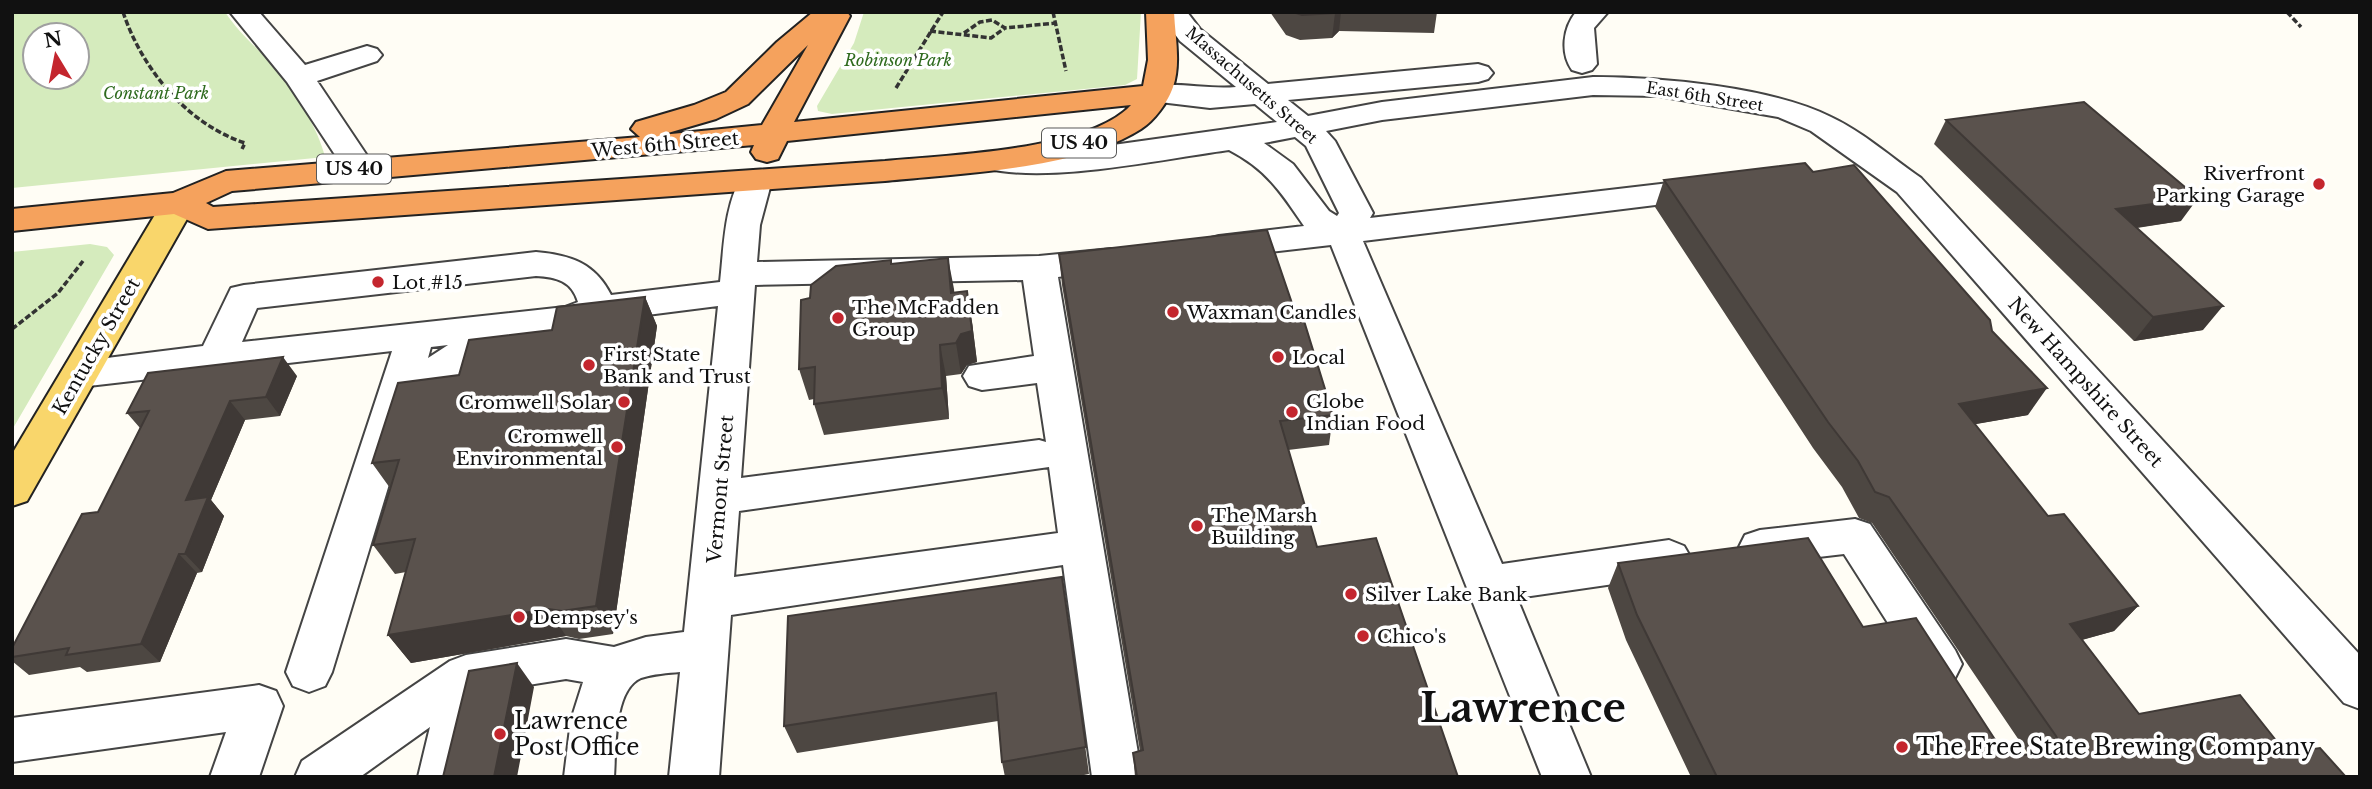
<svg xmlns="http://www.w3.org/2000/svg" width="2372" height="789" viewBox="0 0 2372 789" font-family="'Libre Baskerville',serif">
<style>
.green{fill:#d5ebbd;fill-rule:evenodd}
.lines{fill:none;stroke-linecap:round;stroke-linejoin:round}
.minor-casing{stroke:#444;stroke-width:4}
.major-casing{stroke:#222;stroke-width:4}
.highway-casing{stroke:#222;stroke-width:4}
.path{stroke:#333;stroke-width:3.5;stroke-dasharray:6 2.5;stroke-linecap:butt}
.minor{fill:#fff;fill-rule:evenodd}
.major{fill:#f9d66b;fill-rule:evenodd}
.highway{fill:#f5a25d;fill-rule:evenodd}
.wall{fill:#4d4742}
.shaded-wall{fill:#3f3936}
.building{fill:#5a524d;stroke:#3f3936;stroke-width:2}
.poi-dot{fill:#c4262e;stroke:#fff;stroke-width:2.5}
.labels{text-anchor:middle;stroke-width:7;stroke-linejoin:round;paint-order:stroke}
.far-park-label{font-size:16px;font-style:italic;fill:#2f6b1f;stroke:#fff}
.far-street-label{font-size:16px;fill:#111;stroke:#fff}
.shield{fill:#fff;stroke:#585858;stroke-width:2}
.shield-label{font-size:18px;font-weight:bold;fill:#111}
.street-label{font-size:19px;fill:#111;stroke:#fff}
.poi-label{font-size:19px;fill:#111;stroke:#fff;text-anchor:start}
.near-poi-label{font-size:23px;fill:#111;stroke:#fff;text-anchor:start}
.near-town-label{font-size:40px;font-weight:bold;fill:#111;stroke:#fff}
</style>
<rect width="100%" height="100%" fill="#fffdf5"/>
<path class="green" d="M12 12H225C239 33 257 48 274 66 293 87 319 130 325 157L12 188ZM35 35H77V77H35Z
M864 12H1141L1137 79 1125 85 832 114 818 111 817 106 854 43Z
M90 244 107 247 114 255 12 430V252Z"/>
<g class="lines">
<g class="minor-casing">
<path id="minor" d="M230 12H259L305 65 367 46 377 49 382 55 377 61 317 81 376 169 371 176 360 179 349 176 287 82Z
M1158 12H1187L1200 29 1268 84 1478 64 1488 67 1493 73 1488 79 1478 82 1288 100 1308 116 1382 102 1593 77C1661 77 1771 87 1831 117 1863 132 1892 158 1921 178L2360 655V709L2344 703 1897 192 1811 131 1778 117 1659 96 1593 95 1382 120 1326 131 1335 141 1373 213 1370 218 1712 178 1724 181 1728 188 1724 195 1712 198 1363 241 1502 564 1669 540 1684 546 1691 558 1684 570 1669 576 1517 598 1591 777H1542L1331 245 1219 258 1207 255 1202 247 1207 239 1219 236 1304 226C1281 192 1266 169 1229 150 1162 159 1049 184 985 168L980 161 985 154 996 151 1063 152 1277 122 1255 104 1210 108 1143 100 1139 94 1143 88C1172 80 1206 90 1236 87L1180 41ZM1295 137 1306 146 1339 213 1337 216 1329 211 1293 164 1264 143Z
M1576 12H1608L1594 28 1597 64 1592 70 1582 73 1572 70C1560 53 1563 28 1576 12Z
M756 170 768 173 772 180 760 225 757 262 1039 256 1111 249 1123 252 1128 260 1123 268 1058 277 1142 777H1092L1063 565 731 615 719 777H669L680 672C668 673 653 674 641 678 613 690 616 751 614 777H564L571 720 583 682 566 679 485 692 467 777H418L430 727 360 777H295L302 761 450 661 466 655 566 639 614 647 646 637 684 632 718 306 600 321 566 332 511 338 440 387 417 392 332 672 325 686 309 692 293 686 286 672 392 351 80 387 67 383 61 373 67 363 203 346 231 288 244 285 536 252C570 255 595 263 611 295L720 282C724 247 724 203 744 173ZM536 276C556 277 572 281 578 302L565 307 242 342 257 308ZM1023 280 1034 356 969 366 963 376 969 386 982 390 1037 383 1046 442 1039 440 741 478 755 285ZM448 345 428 358 431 347ZM1049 467 1058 533 734 577 739 511Z
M1855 519 1870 524 1955 650 1962 664 1955 678 1939 684 1923 678 1844 554 1760 564 1745 559 1739 547 1745 535 1760 530Z
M259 685 276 691 283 706 259 777H210L226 732 12 762V718Z"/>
</g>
<g class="major-casing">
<path id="major" d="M179 193 191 196 196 203 27 501 12 506V454L162 203 167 196Z"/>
</g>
<g class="highway-casing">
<path id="highway" d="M813 12H847L850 16 794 122 1143 86 1148 60 1146 12H1174C1175 36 1181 64 1173 87 1168 102 1154 121 1141 129 1077 170 960 173 885 181L208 229 174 214 12 231V209L173 193 226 171 640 137 631 129 636 122 694 105 726 92 777 42ZM808 45 762 125 661 135 716 119 748 104ZM1131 105C1089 151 946 155 885 161L213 207 206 203 232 191 754 145 751 152 756 159 767 162 778 159 787 141Z"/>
</g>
<path class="path" d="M123 12C142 69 187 124 245 143L242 149
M1053 12 1066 71
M2287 12 2301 27
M930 31 991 38 1005 28
M964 33 980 22 992 20 1005 28 1056 23
M896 88 943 12
M12 329 58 293 83 261"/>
<use href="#minor" class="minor"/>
<use href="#major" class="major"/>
<use href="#highway" class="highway"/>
</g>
<path class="wall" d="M1270 12H1437L1434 33 1339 31 1332 38 1300 40 1286 35Z
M1946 120 2181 221 2137 228 2203 330 2134 341 1934 144Z
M1813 172 1992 331 2028 415 1975 424 2048 516 2138 606 2114 631 2082 640 2139 714 2286 753 2346 777H1691L1626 640 1608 588 1618 563 1863 627 2005 755H2029L1872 523 1859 518 1842 487 1813 448 1655 207 1664 180Z
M1059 254 1294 309 1333 415 1329 445 1288 450 1317 547 1458 777H1135L1133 753 1140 751 1062 285Z
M892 264 954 293 972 322 977 362 967 365 961 374 946 376 949 419 824 435 814 404V399L809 400 799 369 810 298Z
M645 297 657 326 613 634 579 639 566 636 411 663 388 635 406 572 395 574 373 545 390 488 372 463 459 375 552 330Z
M297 376 280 416 245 420 211 500 224 516 202 572 197 573 160 662 87 672 80 667 29 675 12 661V648L98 512 140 428 127 413Z
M1062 577 1089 774 1074 777H1005L1002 762 998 721 797 753 784 726Z"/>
<path class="shaded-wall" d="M1336 12H1341L1339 31 1332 38 1335 13Z
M2198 198 2181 221 2100 233 2116 209Z
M948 258 954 289 957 324 951 293Z
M967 291 972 322 977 362 967 365 961 374 956 343Z
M645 297 657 326 613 634 596 606Z
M2223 306 2203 330 2134 341 2153 317Z
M940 345 946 376 949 419 942 388Z
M283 357 297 376 280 416 266 397Z
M2047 388 2028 415 1942 430 1959 404Z
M230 401 245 420 211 500 224 516 202 572 185 554 186 500Z
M179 554 197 573 160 662 141 644Z
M2138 606 2114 631 2048 649 2070 624Z
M548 609 566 636 411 663 388 635Z
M517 663 534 687 517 777H494Z"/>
<path class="building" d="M1293 12H1336L1335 13 1302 15Z
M2084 102 2198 198 2116 209 2223 306 2153 317 1946 120Z
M1805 163 1813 172 1854 165 1990 320 1992 331 2047 388 1959 404 2048 516 2064 514 2138 606 2070 624 2139 714 2240 695 2286 753 2320 748 2346 777H1717L1637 615 1618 563 1808 538 1863 627 1916 618 2005 755 2064 754 2056 736 1889 497 1875 492 1858 461 1828 422 1664 180Z
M1267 230 1294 309 1300 308 1333 415 1280 421 1317 547 1376 538 1458 777H1137L1133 753 1143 750 1059 254Z
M948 258 951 293 967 291 972 331 961 334 956 343 940 345 942 388 814 404 815 367 799 369 801 300 810 298 811 285 836 266 891 260V264Z
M645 297 596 606 562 611 548 609 388 635 415 539 373 545 399 460 372 463 398 383 459 375 469 340 552 330 557 307Z
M283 357 266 397 230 401 186 500 208 497 185 554H179L141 644 66 655 69 648 12 657V648L82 514 98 512 149 411 127 413 148 373Z
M1062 577 1086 747 1002 762 996 693 784 726 788 616Z
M517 663 494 777H443L469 671Z"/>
<g class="poi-dot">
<circle cx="2319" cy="184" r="7"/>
<circle cx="378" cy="282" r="7"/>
<circle cx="1173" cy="312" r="7"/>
<circle cx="838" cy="318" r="7"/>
<circle cx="1278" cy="357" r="7"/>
<circle cx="589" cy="365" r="7"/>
<circle cx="624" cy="402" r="7"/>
<circle cx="1292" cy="412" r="7"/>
<circle cx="617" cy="447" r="7"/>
<circle cx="1197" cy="526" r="7"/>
<circle cx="1351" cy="594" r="7"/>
<circle cx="519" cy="617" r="7"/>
<circle cx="1363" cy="636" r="7"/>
<circle cx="500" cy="734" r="7"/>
<circle cx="1902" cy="747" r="7"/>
</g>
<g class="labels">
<g class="far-park-label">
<text x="898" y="66">Robinson Park</text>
<text x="156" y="99">Constant Park</text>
</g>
<g class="far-street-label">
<text transform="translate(1252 85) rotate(41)" y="6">Massachusetts Street</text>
<text transform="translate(1705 96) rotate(9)" y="6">East 6th Street</text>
</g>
<g class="shield">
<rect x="1042" y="128.5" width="74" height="29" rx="5"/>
<rect x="317" y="154.5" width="74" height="29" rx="5"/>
</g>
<g class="shield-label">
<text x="1079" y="149">US 40</text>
<text x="354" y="175">US 40</text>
</g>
<g class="street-label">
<text transform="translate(665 144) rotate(-5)" y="7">West 6th Street</text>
<text transform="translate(96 346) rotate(-60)" y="7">Kentucky Street</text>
<text transform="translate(2086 382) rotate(48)" y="7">New Hampshire Street</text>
<text transform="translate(720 489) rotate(-85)" y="7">Vermont Street</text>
</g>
<g class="poi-label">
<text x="2305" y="180" text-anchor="end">Riverfront<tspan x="2305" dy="22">Parking Garage</tspan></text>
<text x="392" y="289">Lot #15</text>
<text x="852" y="314">The McFadden<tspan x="852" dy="22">Group</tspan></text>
<text x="1187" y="319">Waxman Candles</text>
<text x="603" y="361">First State<tspan x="603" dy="22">Bank and Trust</tspan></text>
<text x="1292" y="364">Local</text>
<text x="1306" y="408">Globe<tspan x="1306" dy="22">Indian Food</tspan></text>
<text x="610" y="409" text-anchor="end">Cromwell Solar</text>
<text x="603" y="443" text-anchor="end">Cromwell<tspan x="603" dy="22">Environmental</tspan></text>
<text x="1211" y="522">The Marsh<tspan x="1211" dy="22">Building</tspan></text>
<text x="1365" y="601">Silver Lake Bank</text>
<text x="533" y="624">Dempsey's</text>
<text x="1377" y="643">Chico's</text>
</g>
<g class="near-poi-label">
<text x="514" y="729">Lawrence<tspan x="514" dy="26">Post Office</tspan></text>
<text x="1916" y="755">The Free State Brewing Company</text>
</g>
<g class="near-town-label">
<text x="1523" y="722">Lawrence</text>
</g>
</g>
<rect width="2372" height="789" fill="none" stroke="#111111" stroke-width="28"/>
<g transform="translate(56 56) rotate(350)"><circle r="33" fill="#ffffff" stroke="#a0a0a0" stroke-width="2"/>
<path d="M0-5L12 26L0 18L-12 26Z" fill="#c4262e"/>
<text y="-10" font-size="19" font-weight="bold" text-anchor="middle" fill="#111111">N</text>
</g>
</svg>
